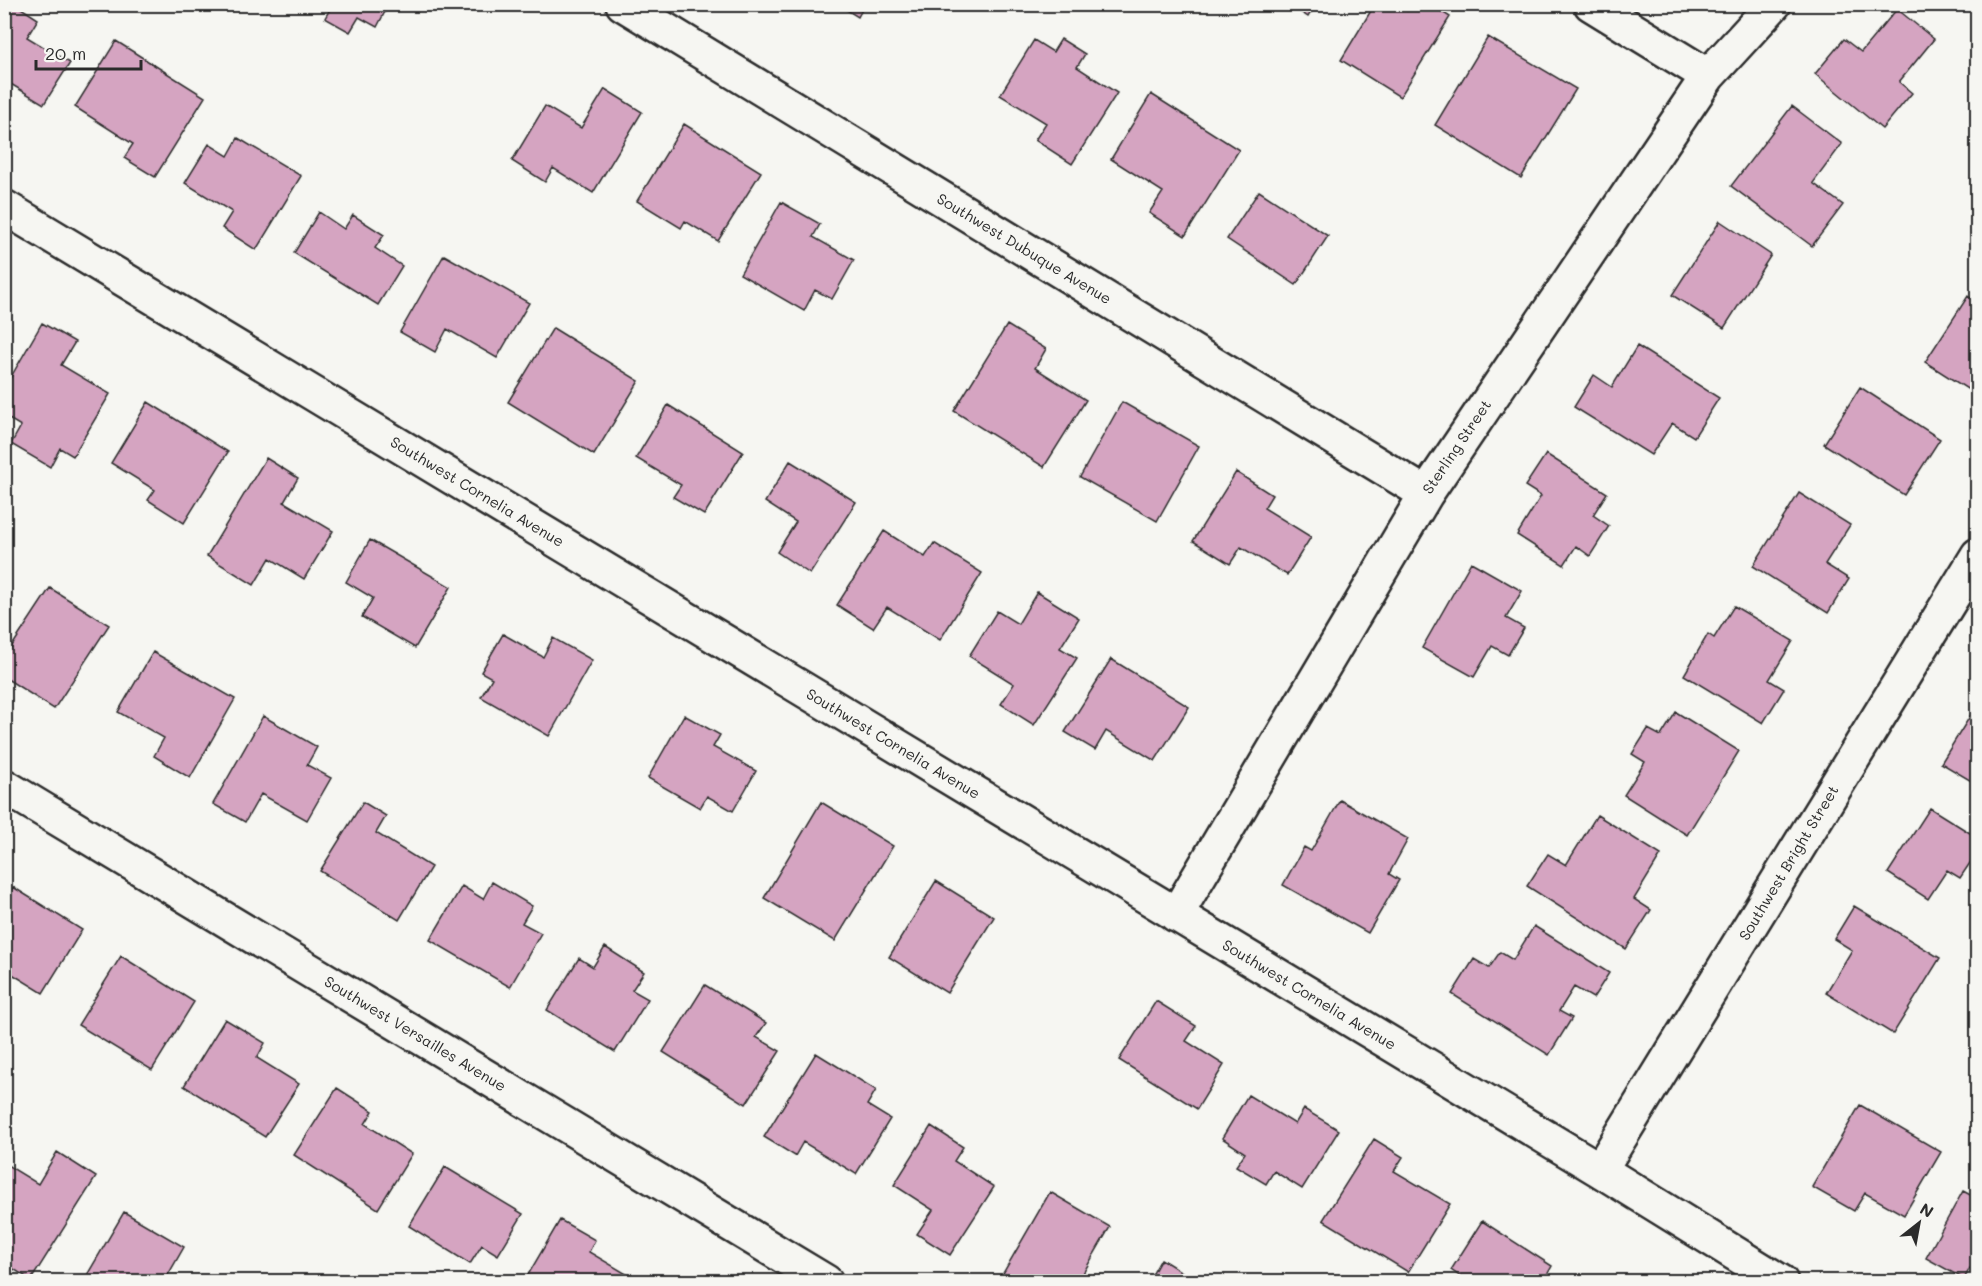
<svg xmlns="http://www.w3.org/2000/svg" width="1982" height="1286" viewBox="0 0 1982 1286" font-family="Mali,sans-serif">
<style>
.building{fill:#d5a4c1;stroke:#2b2b2b;stroke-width:1.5}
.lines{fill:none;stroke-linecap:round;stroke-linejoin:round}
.street-casing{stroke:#2b2b2b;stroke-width:38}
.street{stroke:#f6f6f2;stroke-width:33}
.labels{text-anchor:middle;stroke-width:6;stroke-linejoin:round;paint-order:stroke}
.street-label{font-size:15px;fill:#2b2b2b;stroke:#f6f6f2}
</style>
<rect width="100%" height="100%" fill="#f6f6f2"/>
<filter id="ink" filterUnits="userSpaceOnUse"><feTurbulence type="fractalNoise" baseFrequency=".0167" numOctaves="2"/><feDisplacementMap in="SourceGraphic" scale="12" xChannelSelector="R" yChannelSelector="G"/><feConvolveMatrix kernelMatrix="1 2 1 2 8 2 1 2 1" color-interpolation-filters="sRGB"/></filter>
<g filter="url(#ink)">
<path class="building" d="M4 4H15L38 19 27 37 70 63 44 104 4 80Z
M333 4H389L377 27 359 17 350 32 325 18Z
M837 4H865L858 17Z
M1288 4H1316L1308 17Z
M1375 4H1397L1407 11 1411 4H1430L1450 17 1400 97 1341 60Z
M1897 9 1934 39 1899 82 1912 93 1882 129 1815 74 1844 39 1861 52Z
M1488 37 1576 89 1521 178 1435 125Z
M1061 39 1085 54 1077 67 1117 93 1072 164 1035 140 1046 123 1000 95 1034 40 1053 52Z
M116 41 205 97 155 177 124 158 133 144 75 107Z
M605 89 642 112 593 193 553 168 545 182 512 161 545 106 581 128Z
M1151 94 1239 150 1185 236 1149 213 1163 192 1111 159Z
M1792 106 1842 144 1813 183 1843 205 1812 246 1731 186Z
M684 124 761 172 718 241 685 221 681 228 637 201Z
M238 138 301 176 256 250 222 228 232 212 185 183 209 144 228 156Z
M1259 191 1328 236 1296 285 1227 239Z
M781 202 820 224 813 237 854 260 832 299 815 290 804 311 740 274Z
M319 212 344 229 353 215 384 235 375 248 402 266 378 305 294 253Z
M1720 221 1771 255 1724 328 1672 295Z
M444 255 529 303 497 358 447 329 435 352 400 332Z
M1968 296 1978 303V383L1972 392 1925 362Z
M42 323 75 342 61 365 110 394 73 456 60 448 50 467 11 444 21 426 4 416V389Z
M1007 325 1046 349 1035 368 1086 400 1044 467 954 411Z
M553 328 639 381 594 455 508 402Z
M1637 346 1719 398 1694 437 1672 423 1651 455 1574 407 1594 375 1612 387Z
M1860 387 1940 439 1904 495 1824 444Z
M148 402 228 452 184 523 148 500 155 490 111 463Z
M1122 402 1199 446 1157 521 1080 477Z
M668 405 743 452 704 515 673 497 681 485 636 458Z
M1546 454 1607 493 1593 515 1609 526 1590 556 1576 546 1564 565 1517 535 1541 496 1525 486Z
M266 458 298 478 284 502 333 531 304 579 270 558 254 585 207 556Z
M790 461 856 502 810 574 777 552 796 522 765 502Z
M1236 472 1272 495 1264 508 1311 537 1287 575 1241 547 1230 564 1193 541Z
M1799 493 1850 525 1825 564 1849 579 1828 613 1753 566Z
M884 531 925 557 934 543 982 573 940 640 887 607 873 628 837 605Z
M370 540 451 587 415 648 362 617 373 598 346 582Z
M1471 562 1522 591 1506 618 1524 628 1508 655 1492 646 1474 677 1422 648Z
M50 588 109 625 54 709 4 677V658Z
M1037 592 1079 618 1060 648 1077 658 1034 725 1001 704 1014 684 969 656 997 611 1018 624Z
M1734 606 1793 641 1769 680 1784 689 1763 723 1684 675 1708 634 1714 638Z
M503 634 543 657 553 638 592 660 549 736 481 697 492 678 481 672Z
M153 652 235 699 190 778 154 756 164 738 118 712Z
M1111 659 1189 707 1155 761 1106 731 1095 750 1065 732Z
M1977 705 1978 706V785L1941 763Z
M1676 712 1739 751 1687 835 1624 795 1645 762 1632 754 1648 729 1661 736Z
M684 715 720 735 713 747 756 771 733 811 707 796 700 808 648 778Z
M263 716 317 747 307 765 331 778 307 820 261 794 245 822 213 804Z
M1340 800 1408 839 1389 874 1399 880 1368 933 1283 885 1304 847 1311 851Z
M363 802 386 816 376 833 431 867 399 920 320 871Z
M821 802 893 846 835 941 764 898Z
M1930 808 1978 838V851L1960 878 1947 870 1928 899 1888 873Z
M1597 815 1661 855 1634 899 1651 910 1626 949 1527 886 1548 854 1566 865Z
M936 881 994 917 947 993 889 957Z
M492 882 532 906 522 923 541 933 510 987 430 940 462 886 483 899Z
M13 887 82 930 43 993 4 969V900Z
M1854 906 1940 958 1893 1034 1826 993 1852 950 1834 939Z
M1534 926 1609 973 1593 998 1574 987 1559 1011 1572 1018 1549 1055 1452 994 1474 959 1489 968 1500 952 1513 960Z
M605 947 644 972 632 990 648 999 615 1052 547 1010 579 958 593 967Z
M121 956 194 1002 152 1070 78 1025Z
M705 985 766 1023 756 1037 780 1051 746 1104 663 1052Z
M1156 1001 1196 1026 1186 1041 1224 1065 1197 1109 1119 1060Z
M225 1019 265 1043 257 1058 299 1084 265 1137 184 1086Z
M816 1053 876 1090 867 1105 890 1119 856 1174 803 1142 795 1156 764 1137Z
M337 1088 373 1111 365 1124 412 1154 378 1209 294 1155Z
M1248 1095 1295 1124 1304 1109 1339 1130 1302 1189 1274 1171 1266 1184 1236 1166 1245 1153 1222 1138Z
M1860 1105 1941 1152 1904 1215 1865 1193 1854 1211 1812 1187Z
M931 1126 963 1147 954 1161 994 1187 950 1255 917 1234 933 1210 894 1185Z
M1374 1139 1403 1157 1394 1171 1450 1204 1408 1272 1323 1220Z
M57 1152 96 1177 31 1280 4 1263V1163L38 1184Z
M445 1167 523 1214 498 1255 482 1245 470 1264 409 1226Z
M1963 1191 1978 1199V1273L1970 1268 1964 1279 1926 1258Z
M1050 1192 1110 1227 1078 1282H1052L1045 1278 1043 1282H998Z
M124 1212 184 1247 164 1282H83Z
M560 1220 595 1240 589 1252 640 1282 525 1280Z
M1482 1221 1552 1266 1543 1282H1468L1451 1270Z
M1161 1259 1198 1282H1148Z"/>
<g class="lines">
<g class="street-casing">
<path id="street" d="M623 4 1426 494
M1591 4 1708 76
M4 207 1600 1170 1781 1282
M4 786 826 1282
M1176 915 1426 494 1708 76 1774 4
M1600 1170 1978 555"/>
</g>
<use href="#street" class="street"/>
</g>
</g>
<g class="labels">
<g class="street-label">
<text transform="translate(1024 249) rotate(31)" y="5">Southwest Dubuque Avenue</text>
<text transform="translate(1457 447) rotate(-56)" y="5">Sterling Street</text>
<text transform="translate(477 492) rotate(31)" y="5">Southwest Cornelia Avenue</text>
<text transform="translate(893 744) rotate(31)" y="5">Southwest Cornelia Avenue</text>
<text transform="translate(1789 863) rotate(-59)" y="5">Southwest Bright Street</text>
<text transform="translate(1309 995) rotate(31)" y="5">Southwest Cornelia Avenue</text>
<text transform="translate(415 1034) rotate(31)" y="5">Southwest Versailles Avenue</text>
</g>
</g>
<rect width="1982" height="1286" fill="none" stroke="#f6f6f2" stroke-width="24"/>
<rect x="12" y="12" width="1958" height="1262" fill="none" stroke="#2b2b2b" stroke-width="2" filter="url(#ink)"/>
<g transform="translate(1919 1223) rotate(31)" stroke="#f6f6f2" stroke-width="4.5" paint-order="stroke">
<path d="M0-4.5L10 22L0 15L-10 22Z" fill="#2b2b2b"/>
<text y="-9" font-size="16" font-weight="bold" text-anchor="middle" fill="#2b2b2b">N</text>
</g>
<path d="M36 60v9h105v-9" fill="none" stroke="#2b2b2b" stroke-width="3"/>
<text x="45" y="60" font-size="18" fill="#2b2b2b" stroke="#f6f6f2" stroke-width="4.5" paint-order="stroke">20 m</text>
</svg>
